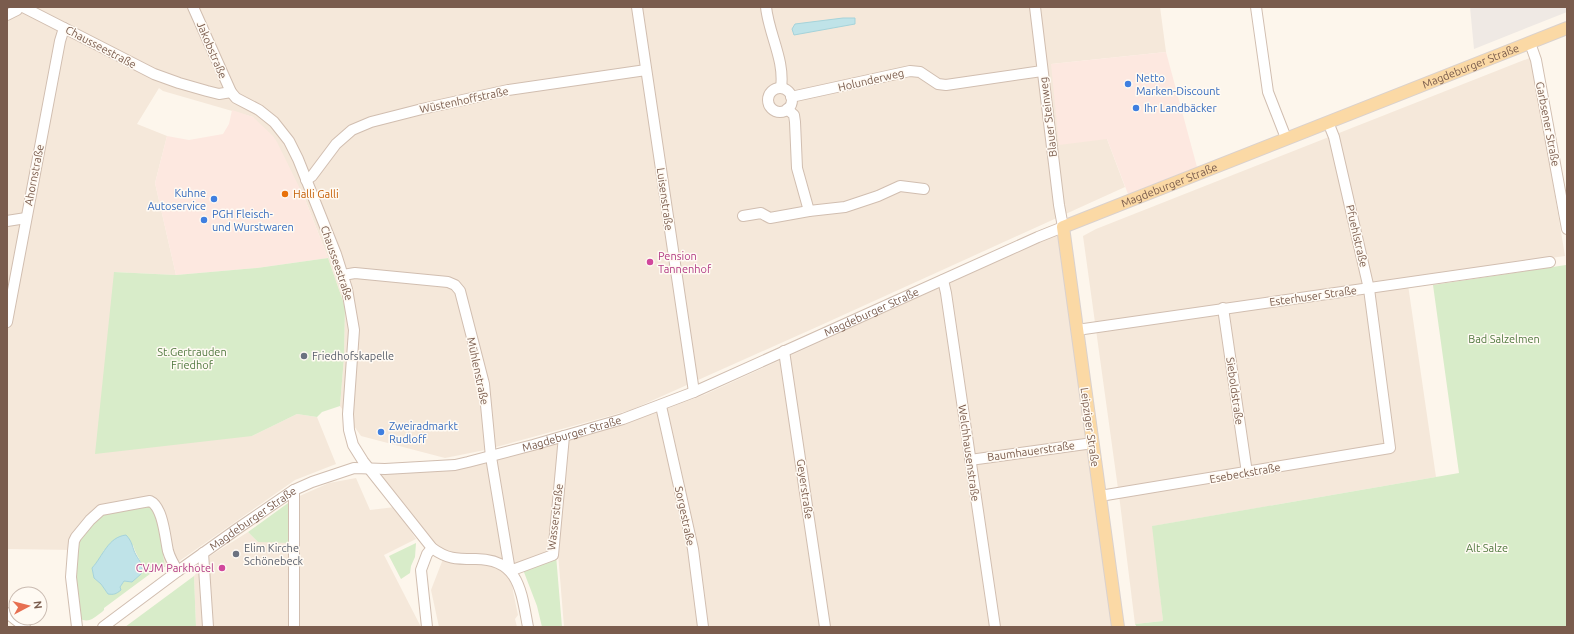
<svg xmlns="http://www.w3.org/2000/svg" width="1574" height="634" viewBox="0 0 1574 634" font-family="Ubuntu,sans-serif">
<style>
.residential{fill:#f5e8da}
.commercial{fill:#fde8e0}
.industrial{fill:#efe9e4}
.green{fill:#d8ecc9;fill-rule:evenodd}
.water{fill:#bfe3e8;stroke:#a5d3da}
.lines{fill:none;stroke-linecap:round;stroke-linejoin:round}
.minor-casing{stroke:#d1beb0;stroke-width:12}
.major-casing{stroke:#dad1cd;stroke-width:14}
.minor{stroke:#fff;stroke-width:10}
.major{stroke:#fbd9a5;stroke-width:12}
.shop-dot{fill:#3f7fe0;stroke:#fffaf3;stroke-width:1.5}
.food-dot{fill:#e8710a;stroke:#fffaf3;stroke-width:1.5}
.hotel-dot{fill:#d1479c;stroke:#fffaf3;stroke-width:1.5}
.worship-dot{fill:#6b7280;stroke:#fffaf3;stroke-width:1.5}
.labels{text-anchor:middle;stroke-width:3;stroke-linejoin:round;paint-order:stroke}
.street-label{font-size:11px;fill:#7a5c4d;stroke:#fffaf3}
.shop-label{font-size:11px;fill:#366cbe;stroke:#fffaf3;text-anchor:start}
.food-label{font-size:11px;fill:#c56008;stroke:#fffaf3;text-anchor:start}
.hotel-label{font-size:11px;fill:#b23c85;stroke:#fffaf3;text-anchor:start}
.park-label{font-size:11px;fill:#537a41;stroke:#fffaf3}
.worship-label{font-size:11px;fill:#5b616d;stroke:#fffaf3;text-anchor:start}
</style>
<rect width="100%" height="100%" fill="#fdf6ec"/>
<path class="residential" d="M7 7H1160L1166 52 1051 64 1107 139 1125 187 819 326 631 410 485 450 445 458 361 436 340 406 344 357 345 307 328 258 305 199 253 117 163 91 159 88 137 124 167 136 155 183 176 275 114 272 252 436 297 414 317 417 336 464 295 480 178 562 165 567 157 511 75 550 7 549Z
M1532 57 1565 256 1407 278 1436 477 1153 526 1163 621 1135 624 1120 503 1083 236 1096 229Z
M1059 233 1114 627H564L558 553 511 568 513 591 518 615 515 619 517 627H439L431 590 443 559 380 475 489 462 669 408 706 394Z
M356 478 370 510 395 507 416 539 384 555 421 627H196L194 576 210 556 248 532 258 542 295 498 329 483Z"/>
<path class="commercial" d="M1166 52 1197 167 1128 194 1107 139 1059 145 1051 64Z
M232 110 253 117 273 136 277 142 305 199 328 258 257 268 176 275 155 183 167 136 189 140 223 134 229 124Z"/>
<path class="industrial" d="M1470 7H1567V12L1474 49Z"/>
<path class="green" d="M328 258 345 307 344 357 340 406 322 412 317 417 297 414 252 436 95 454 114 272 176 275 257 268Z
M1566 265 1567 627H1137L1135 624 1163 621 1152 526 1459 473 1433 285Z
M295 498 292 543 258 542 248 532Z
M147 503 154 507 165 549 163 554 165 567 158 568 104 608V610L102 612C94 618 88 624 79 618L75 595V550L84 529 101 512ZM133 545C138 563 153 569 130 582L124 581 120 587 108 594 101 584 94 578 92 568 100 559 104 550Z
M416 543 415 557 411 566 410 573 401 579 389 556Z
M556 555 562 627H542L537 606 522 567Z
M194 576 196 627H125Z"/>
<path class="water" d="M843 18H855V24L794 35 792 29 795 24Z
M126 535C133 542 132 548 136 555 140 562 143 564 142 573L132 582 124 581 120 587 121 590C116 594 114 595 108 594L101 584 94 578 92 568C103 556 108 537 126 535Z"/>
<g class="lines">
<g class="minor-casing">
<g id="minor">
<path d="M23 7 154 74 179 83 207 91 219 94 231 92"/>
<path d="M193 7 231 92 236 98 259 110 274 122 289 141 298 159 336 254 347 289 354 330 348 414 349 430 353 445 363 461 432 548C447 559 456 559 474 559 519 558 521 590 528 627"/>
<path d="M637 7 694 392"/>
<path d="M766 7C769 35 785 60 781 88"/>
<path d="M1256 7 1268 92 1286 138"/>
<path d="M7 15 17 10 19 7"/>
<path d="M1530 43 1536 60 1567 229"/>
<circle cx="780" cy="100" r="12"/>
<path d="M791 97 910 71 920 72 938 84 946 85 1042 71"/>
<path d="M787 109 794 115 795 122 797 168 809 211"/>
<path d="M306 180 312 176 336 144 352 130 371 122 422 109 508 90 646 70"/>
<path d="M743 216 761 213 770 218 809 211 845 207 878 196 900 186 924 189"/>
<path d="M7 221 26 218"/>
<path d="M343 275 355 273 448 282 455 285 460 291 484 384 491 457 510 571 553 555 564 436"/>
<path d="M943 280 946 293 995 627"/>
<path d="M1223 308 1247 473"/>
<path d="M7 322 60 41 64 28"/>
<path d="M1077 330 1550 262"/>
<path d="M784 351 825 627"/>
<path d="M661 406 693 549 703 627"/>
<path d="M970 460 1093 443"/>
<path d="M294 490V627"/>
<path d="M1100 496 1390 448 1369 289 1334 137 1328 122"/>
<path d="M203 553 208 627"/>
<path d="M7 613 25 627"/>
<path d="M77 627 71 577 73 551 74 541 76 537 90 520 101 510 150 501C163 507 165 537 168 551 170 558 174 565 178 571"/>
<path id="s1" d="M103 627 178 571 237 529 294 490 312 482 354 468 385 469 455 465 468 462 533 445 623 419 694 392 1038 237 1063 227 1059 205 1035 7"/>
<path d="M427 627 421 570 427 554 432 548"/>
</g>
</g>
<g class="major-casing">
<g id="major">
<path id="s2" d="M1118 627 1063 227 1567 28"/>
</g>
</g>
<use href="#minor" class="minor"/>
<use href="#major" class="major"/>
</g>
<g class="shop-dot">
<circle cx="1128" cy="84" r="4"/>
<circle cx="1136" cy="108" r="4"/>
<circle cx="214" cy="199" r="4"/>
<circle cx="204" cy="220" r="4"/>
<circle cx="381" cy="432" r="4"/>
</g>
<circle class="food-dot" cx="285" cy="194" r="4"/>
<g class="hotel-dot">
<circle cx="650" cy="262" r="4"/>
<circle cx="222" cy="568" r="4"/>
</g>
<g class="worship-dot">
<circle cx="304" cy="356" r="4"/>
<circle cx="236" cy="554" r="4"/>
</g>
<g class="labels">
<g class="street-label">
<text transform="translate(101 47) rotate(28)" y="4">Chausseestraße</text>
<text transform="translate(212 50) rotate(67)" y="4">Jakobstraße</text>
<text dy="4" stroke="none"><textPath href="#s2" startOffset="842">Magdeburger Straße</textPath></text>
<text transform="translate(871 80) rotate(-13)" y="4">Holunderweg</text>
<text transform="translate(464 100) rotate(-12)" y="4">Wüstenhoffstraße</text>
<text transform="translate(1048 117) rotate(-97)" y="4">Blauer Steinweg</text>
<text transform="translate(1548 124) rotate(79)" y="4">Garbsener Straße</text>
<text transform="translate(34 175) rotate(-79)" y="4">Ahornstraße</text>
<text dy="4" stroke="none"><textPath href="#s2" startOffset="518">Magdeburger Straße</textPath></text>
<text transform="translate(665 199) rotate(82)" y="4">Luisenstraße</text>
<text transform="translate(1357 236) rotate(77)" y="4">Pfuehlstraße</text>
<text transform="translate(337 263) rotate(71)" y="4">Chausseestraße</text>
<text transform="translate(1313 296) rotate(-8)" y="4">Esterhuser Straße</text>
<text dy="4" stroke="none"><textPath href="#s1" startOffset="845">Magdeburger Straße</textPath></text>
<text transform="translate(478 371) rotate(78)" y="4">Mühlenstraße</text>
<text transform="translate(1235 391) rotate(82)" y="4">Sieboldstraße</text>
<text transform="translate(1090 427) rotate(82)" y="4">Leipziger Straße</text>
<text dy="4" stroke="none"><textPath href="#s1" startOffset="521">Magdeburger Straße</textPath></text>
<text transform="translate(1031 451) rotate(-8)" y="4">Baumhauerstraße</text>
<text transform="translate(969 453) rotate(82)" y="4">Welchhausenstraße</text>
<text transform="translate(1245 473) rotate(-10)" y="4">Esebeckstraße</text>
<text transform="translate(805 489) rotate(82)" y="4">Geyerstraße</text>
<text transform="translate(685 516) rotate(78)" y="4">Sorgestraße</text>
<text transform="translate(555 517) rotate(-83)" y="4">Wasserstraße</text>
<text dy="4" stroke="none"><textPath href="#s1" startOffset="185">Magdeburger Straße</textPath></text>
</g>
<g class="shop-label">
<text x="1136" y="82">Netto<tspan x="1136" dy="13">Marken-Discount</tspan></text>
<text x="1144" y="112">Ihr Landbäcker</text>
<text x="206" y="197" text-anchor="end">Kuhne<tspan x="206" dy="13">Autoservice</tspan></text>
<text x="212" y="218">PGH Fleisch-<tspan x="212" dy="13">und Wurstwaren</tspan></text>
<text x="389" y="430">Zweiradmarkt<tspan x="389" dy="13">Rudloff</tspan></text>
</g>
<g class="food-label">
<text x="293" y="198">Halli Galli</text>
</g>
<g class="hotel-label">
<text x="658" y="260">Pension<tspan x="658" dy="13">Tannenhof</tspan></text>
<text x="214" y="572" text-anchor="end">CVJM Parkhotel</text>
</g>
<g class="park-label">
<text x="1504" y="343">Bad Salzelmen</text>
<text x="192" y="356">St.Gertrauden<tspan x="192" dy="13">Friedhof</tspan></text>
<text x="1487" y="552">Alt Salze</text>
</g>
<g class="worship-label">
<text x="312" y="360">Friedhofskapelle</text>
<text x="244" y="552">Elim Kirche<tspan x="244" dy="13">Schönebeck</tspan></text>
</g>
</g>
<rect width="1574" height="634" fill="none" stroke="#7a5c4d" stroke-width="16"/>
<g transform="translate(28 606) rotate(83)"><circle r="19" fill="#fffaf3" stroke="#cabbb1"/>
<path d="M0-3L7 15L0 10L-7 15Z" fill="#e76f51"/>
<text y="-6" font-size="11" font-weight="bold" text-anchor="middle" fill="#7a5c4d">N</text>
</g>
</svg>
